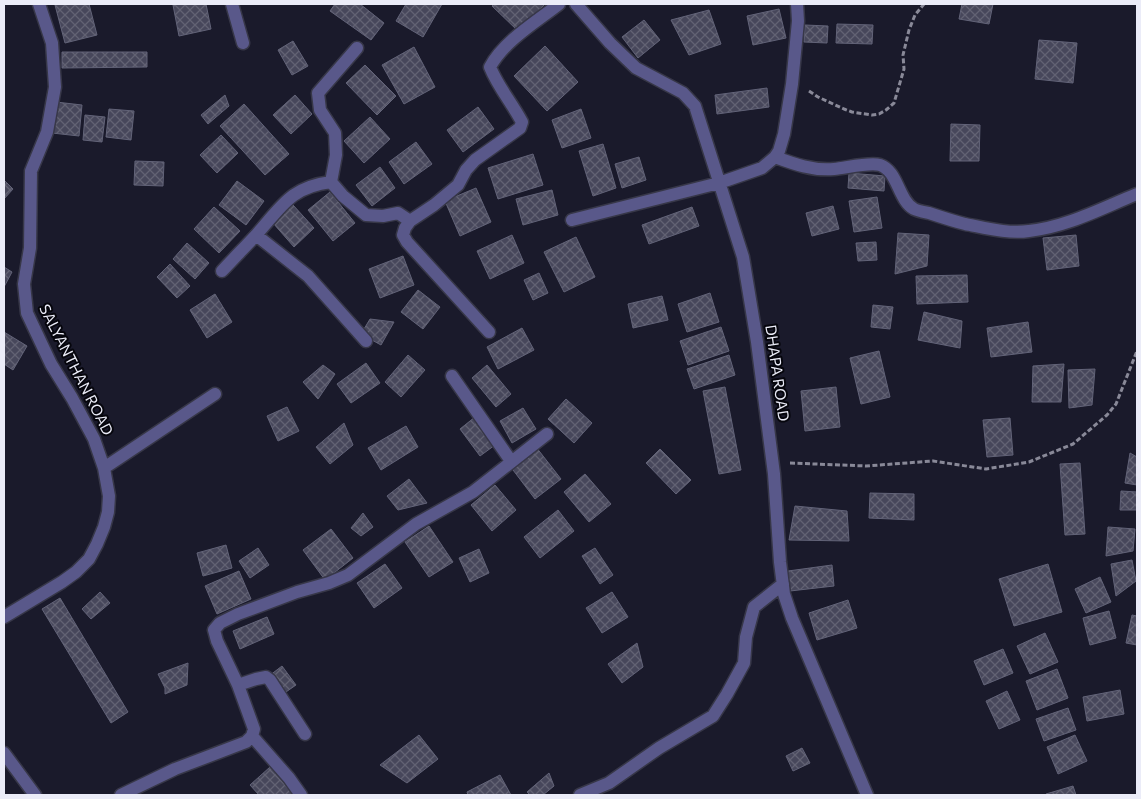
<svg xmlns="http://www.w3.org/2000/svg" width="1141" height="799" viewBox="0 0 1141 799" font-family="Commissioner,sans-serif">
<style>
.building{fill:url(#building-cross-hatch);stroke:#626378}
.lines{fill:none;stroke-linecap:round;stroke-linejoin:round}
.minor-casing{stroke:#373748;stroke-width:15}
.path{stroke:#898998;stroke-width:3;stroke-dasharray:5 2.5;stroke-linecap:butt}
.minor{stroke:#59588a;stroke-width:12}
.labels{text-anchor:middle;stroke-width:4;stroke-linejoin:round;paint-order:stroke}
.street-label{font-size:15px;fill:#ebecf8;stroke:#06060d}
</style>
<defs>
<pattern id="building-cross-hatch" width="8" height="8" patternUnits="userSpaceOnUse" patternTransform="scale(1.25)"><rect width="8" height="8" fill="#47475b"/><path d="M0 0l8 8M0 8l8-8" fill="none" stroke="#626273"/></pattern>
</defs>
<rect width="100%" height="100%" fill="#1a1a2b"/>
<path class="building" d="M62 4H89L97 35 65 43 55 5Z
M177 4H206L211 29 179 36 173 5Z
M335 4H360L384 23 371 40 330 11Z
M406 4H442L423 37 396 21Z
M494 4H545L518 31 492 6Z
M962 4H993L989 24 959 19Z
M779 9 786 38 753 45 747 16Z
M709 10 721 44 689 55 671 20Z
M644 20 660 40 638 58 622 37Z
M837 24 873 25 872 44 836 43Z
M805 25 828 26 827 43 804 42Z
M1039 40 1077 43 1073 83 1035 79Z
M293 41 308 66 292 75 278 50Z
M545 46 578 82 547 111 514 76Z
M414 47 435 87 404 104 382 65Z
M62 52H147V67L62 68Z
M365 65 396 96 377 115 346 83Z
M767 88 769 107 717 114 715 95Z
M225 95 229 106 208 124 201 115Z
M295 95 312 114 291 134 273 115Z
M56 102 82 105 79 136 52 133Z
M244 104 289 154 265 175 220 126Z
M478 107 494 129 463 152 447 130Z
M109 109 134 111 131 140 106 137Z
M581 109 591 138 562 148 552 120Z
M85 115 105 117 102 142 83 140Z
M370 117 390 139 364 163 344 141Z
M951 124 980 125 979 161H950Z
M221 135 238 153 217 173 200 155Z
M416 142 432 164 404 184 389 162Z
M603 144 616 188 593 196 579 151Z
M533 154 543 185 498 199 488 168Z
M639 157 646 180 622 188 615 164Z
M135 161 164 162 163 186 134 185Z
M380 167 395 188 372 206 356 185Z
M849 173 885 176 884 191 848 188Z
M4 180 13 189 4 199Z
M237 181 264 201 246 225 219 205Z
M476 188 491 222 460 236 445 201Z
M552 190 558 215 523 225 516 199Z
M330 192 355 223 333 241 308 210Z
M877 197 882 228 854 232 849 201Z
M293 205 314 228 294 247 273 223Z
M833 206 839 229 812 236 806 213Z
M214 207 240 231 219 253 194 229Z
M692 207 699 226 649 244 642 225Z
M898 233 929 235 927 266 895 274Z
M512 235 524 263 490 279 477 251Z
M1076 235 1079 266 1047 270 1043 238Z
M576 237 595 277 564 292 544 252Z
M876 242 877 260 858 261 856 243Z
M187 243 209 263 195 279 173 259Z
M403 256 414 285 380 298 369 269Z
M170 264 190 286 177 298 157 277Z
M4 267 12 272 4 287Z
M539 273 548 293 533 300 524 280Z
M967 275 968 302 917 304 916 276Z
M418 290 440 307 423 329 401 312Z
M710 293 719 322 687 332 678 304Z
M215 294 232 322 207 338 190 310Z
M662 296 668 320 633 328 628 304Z
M873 305 893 307 890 329 871 327Z
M924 312 962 321 960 348 918 340Z
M370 319 394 322 381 345 361 334Z
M1028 322 1032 352 991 357 987 328Z
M721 327 729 351 688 365 680 341Z
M522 328 534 350 498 369 487 347Z
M4 332 27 346 13 370 4 364Z
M879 351 890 397 861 404 850 358Z
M408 355 425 370 401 397 385 382Z
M729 355 735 375 694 389 687 369Z
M366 363 380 383 351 403 337 384Z
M1064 364 1061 402H1032L1033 366Z
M323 365 335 374 318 399 303 382Z
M487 365 511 394 496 407 472 378Z
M1095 369 1092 405 1069 408 1068 370Z
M725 387 741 470 719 474 703 391Z
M836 387 840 427 805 431 801 391Z
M566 399 592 423 574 443 548 419Z
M287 407 299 431 278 441 267 416Z
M523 408 536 429 512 443 500 421Z
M475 417 495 445 480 456 460 429Z
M1010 418 1013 455 987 457 983 420Z
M344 423 353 445 330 464 316 447Z
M406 426 418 447 381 470 368 448Z
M536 447 561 479 535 499 510 466Z
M660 449 691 480 676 494 646 463Z
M1130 453 1137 457V485L1125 483Z
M1080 463 1085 534 1065 535 1060 464Z
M585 474 611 504 589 522 564 492Z
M409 479 427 503 398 510 387 496Z
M495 485 516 510 492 531 471 505Z
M1121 491 1137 492V510H1120Z
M870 493 914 494V520L869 518Z
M795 506 847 511 849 541 789 540Z
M558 510 574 531 540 558 524 537Z
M363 513 373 527 361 536 351 528Z
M429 526 453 562 429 577 405 542Z
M1108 527 1135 529 1133 551 1106 556Z
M331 529 353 558 325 580 303 550Z
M226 545 232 568 203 576 197 553Z
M258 548 269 565 250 578 239 561Z
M595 548 613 575 600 584 582 556Z
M479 549 489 573 470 582 459 558Z
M1132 560 1136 581 1116 596 1111 564Z
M385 564 402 588 374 608 357 583Z
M1048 564 1062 612 1014 626 999 579Z
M832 565 834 586 790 591 788 571Z
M239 571 251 599 217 614 205 586Z
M1100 577 1111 602 1086 613 1075 589Z
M100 592 110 603 91 619 82 609Z
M612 592 628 617 602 633 586 608Z
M60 598 128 712 111 723 42 609Z
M848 600 857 628 817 640 809 613Z
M1109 611 1116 638 1090 645 1083 618Z
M1132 615 1137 616V645L1126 643Z
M267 617 274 634 240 649 233 631Z
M1045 633 1058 662 1030 674 1017 646Z
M637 643 643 667 622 683 608 664Z
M1003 649 1013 673 984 685 974 661Z
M188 663 187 685 165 694V688L158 674Z
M282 666 296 685 283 694 269 676Z
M1057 669 1068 698 1037 710 1026 681Z
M1120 690 1124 714 1087 721 1083 697Z
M1007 691 1020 720 999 729 986 701Z
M1068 708 1076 730 1044 741 1036 719Z
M419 735 438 759 407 783 380 765Z
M1075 735 1087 761 1058 774 1047 747Z
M802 748 810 763 793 771 786 756Z
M270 767 294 795H259L250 785Z
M549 773 554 786 543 795H530L527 792Z
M500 775 511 795H468L467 792Z
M1073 786 1076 795H1047L1046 794Z"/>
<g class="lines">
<g class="minor-casing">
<path id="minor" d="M232 4 243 43
M576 4 610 43 636 68 683 93 695 106 743 257 757 342 774 474 780 562 784 594 792 618 867 795
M775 157C794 164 813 171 834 169 846 168 869 162 880 165 898 171 898 200 914 209 918 211 924 212 929 213 941 217 953 221 965 224 986 228 1008 234 1029 231 1067 227 1102 208 1137 194
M331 182 336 155 335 133 320 110 318 93 357 48
M572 220 719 183 762 168 775 157 779 151 784 134 792 84 798 21 797 4
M256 235 308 276 366 341
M222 271C234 258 246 246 257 234 282 206 291 187 331 182L343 196 366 215 383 216 398 213 410 221
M489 332 407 242 403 235 405 228 410 221 434 205 458 185 466 170 475 160 520 128 522 122C512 103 498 87 490 67 504 41 536 22 559 4
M452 376 511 461
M104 468 215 394
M4 617 62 582 76 572 89 559 97 544 104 527 108 512 109 496 104 468 94 439 72 398 51 364 27 313 24 284 30 248 31 171 47 132 55 87 52 43 39 4
M238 685 256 679 266 677 270 680 305 734
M252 736 289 778 301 795
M4 753 35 795
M121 795 175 769 246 742 252 736 254 729 238 685 217 641 214 630 220 623 238 614 297 592 329 583 348 575 416 524 473 492 547 434
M580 795 609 783 659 748 713 716 727 694 744 663 746 637 754 607 783 584"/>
</g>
<path class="path" d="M809 91 818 97 844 109 852 112 872 115 879 114 886 110 894 103 904 69 903 55 909 30 915 15 924 4
M790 463 866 466 933 461 986 469 1029 462 1073 444 1107 415 1116 404 1137 351"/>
<use href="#minor" class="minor"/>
</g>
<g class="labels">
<g class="street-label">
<text transform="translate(76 370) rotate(63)" y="5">SALYANTHAN ROAD</text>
<text transform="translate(777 373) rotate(82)" y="5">DHAPA ROAD</text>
</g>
</g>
<rect width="1141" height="799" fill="none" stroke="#ebecf8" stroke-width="10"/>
</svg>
